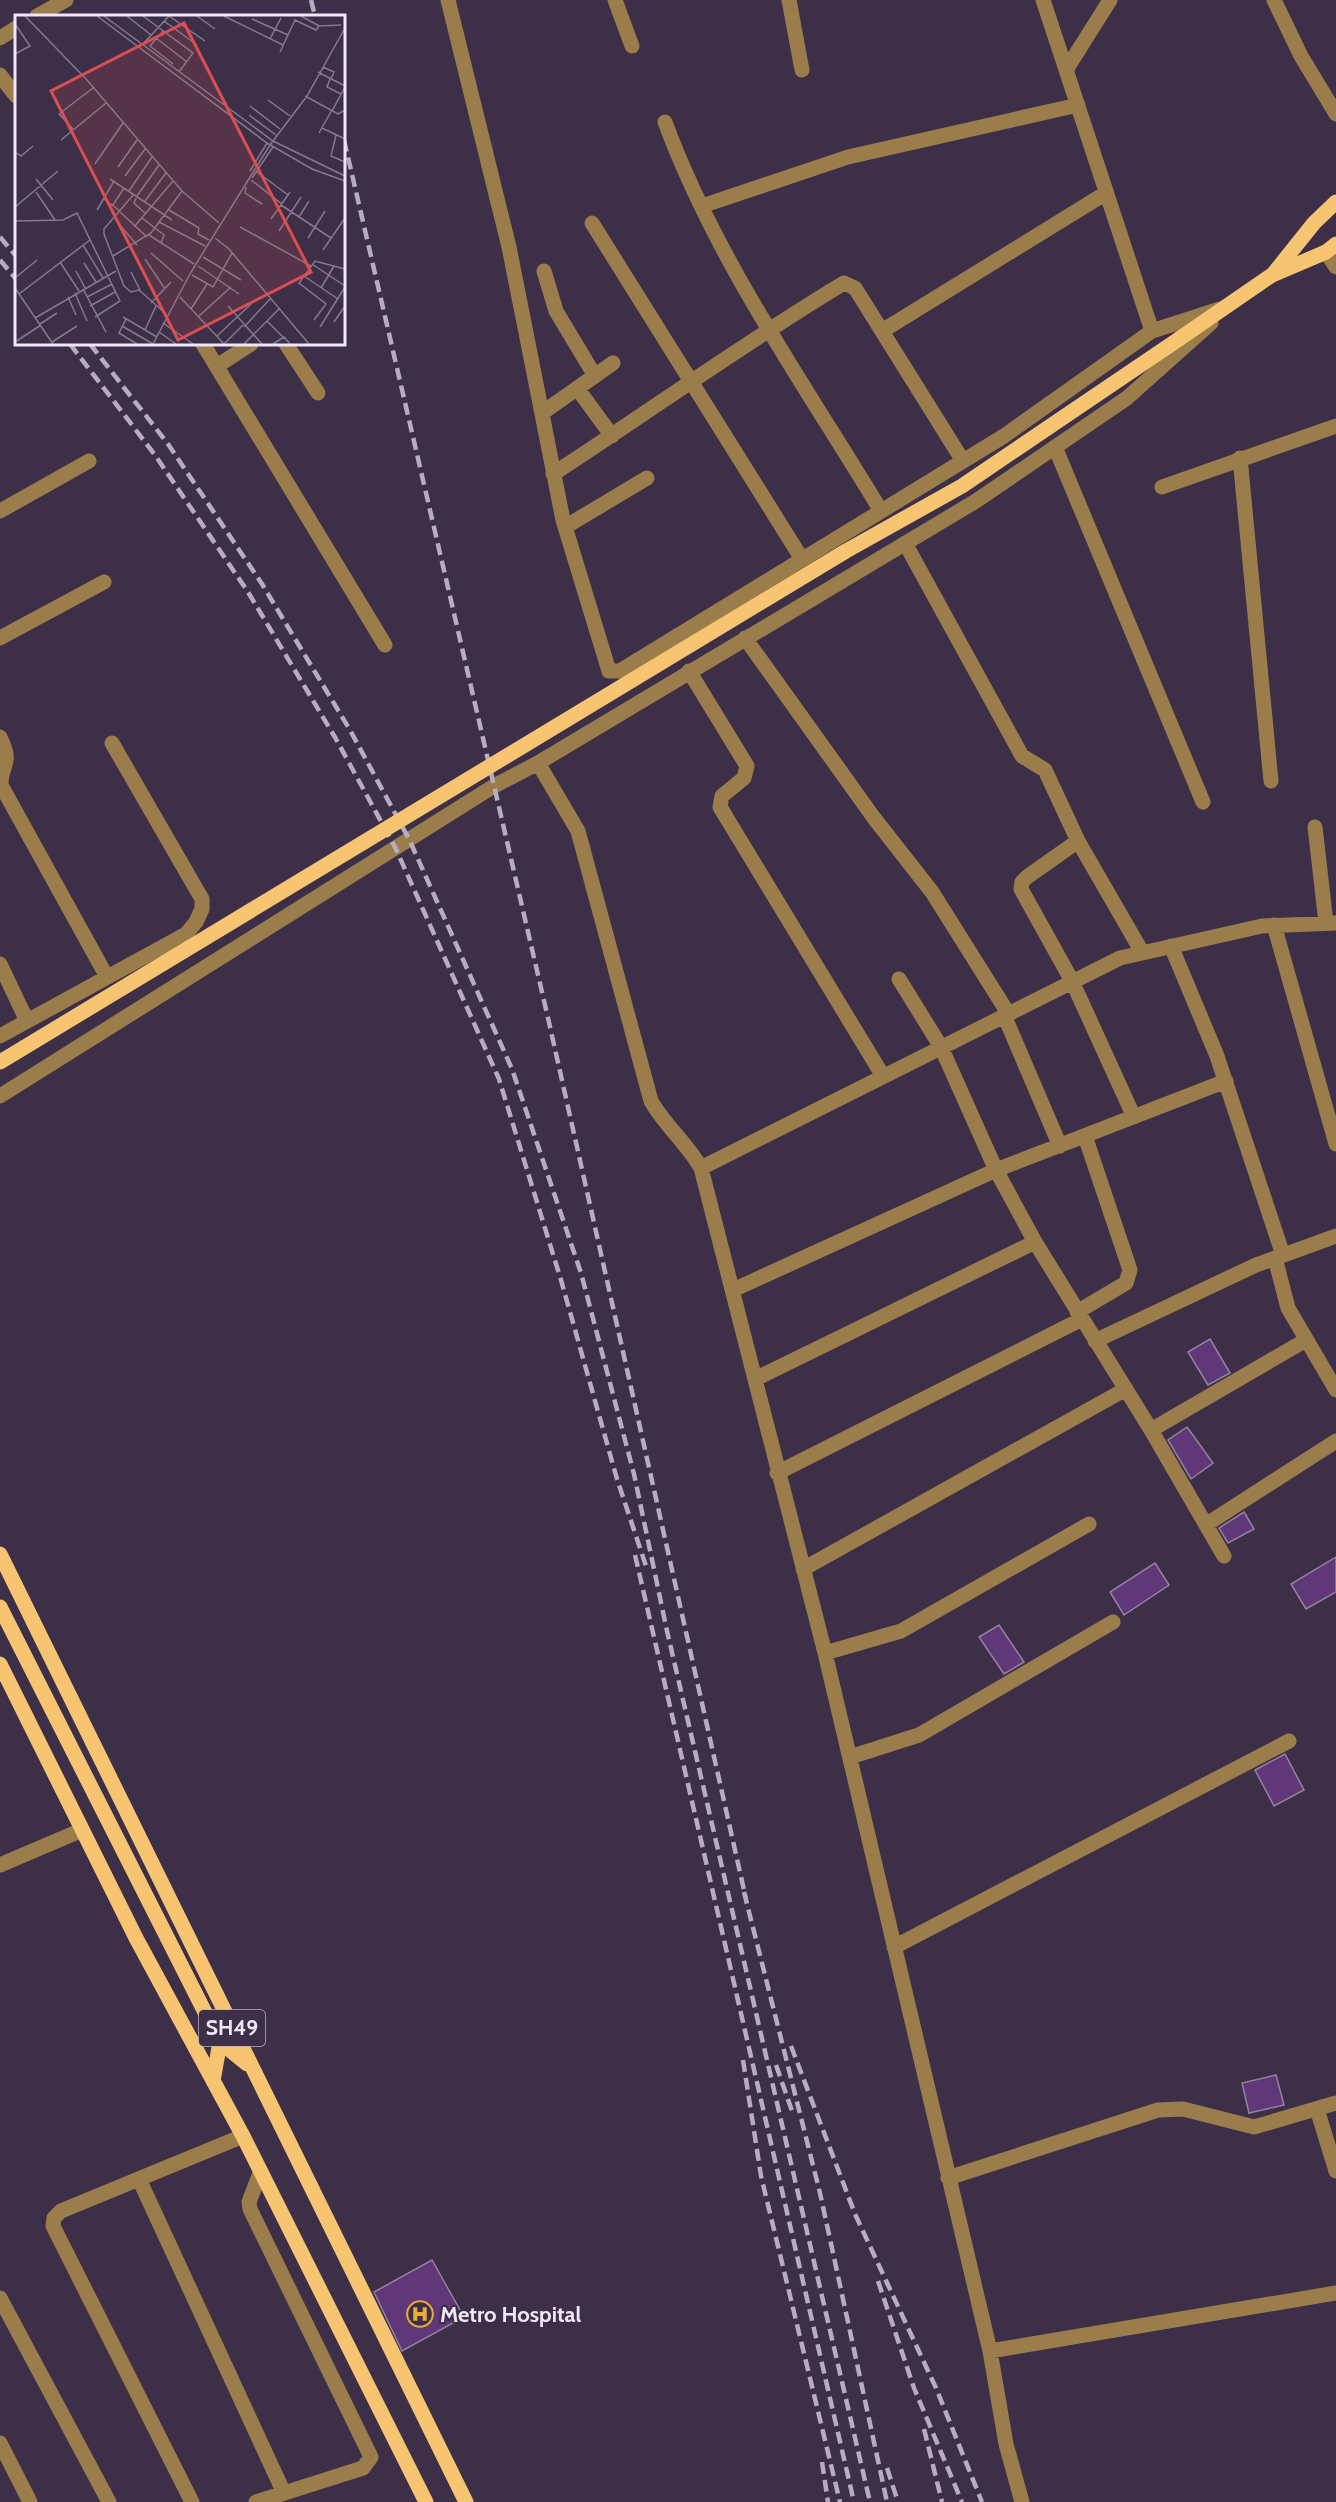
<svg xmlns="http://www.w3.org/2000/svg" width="1336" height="2502" viewBox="0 0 1336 2502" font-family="Cabin,sans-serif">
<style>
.building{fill:#603879;stroke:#9382a0;stroke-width:1.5}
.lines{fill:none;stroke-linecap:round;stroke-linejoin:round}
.minor{stroke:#9b7d4b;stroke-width:15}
.major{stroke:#f7c571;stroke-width:15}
.rail{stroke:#b7acc0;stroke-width:4.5;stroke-dasharray:12 6;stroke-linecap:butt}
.major-bridge{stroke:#f7c571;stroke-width:15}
.labels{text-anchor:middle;stroke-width:4.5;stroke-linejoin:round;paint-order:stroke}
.shield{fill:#3e2f49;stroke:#bbafc3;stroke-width:1.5}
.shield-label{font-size:21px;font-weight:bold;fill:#f0e6f7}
.poi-label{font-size:22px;font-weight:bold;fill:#f0e6f7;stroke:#3e2f49;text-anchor:start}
.inset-road{fill:none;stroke:#85788f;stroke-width:1.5}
.view{fill:#db4e51;fill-opacity:0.15;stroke:#db4e51;stroke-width:3}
.inset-edge{fill:none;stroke:#f0e6f7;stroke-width:3}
</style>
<rect width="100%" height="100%" fill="#3e2f49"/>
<path class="building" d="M1210 1339 1230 1373 1208 1385 1188 1352Z
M1187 1427 1213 1463 1191 1479 1168 1440Z
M1244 1512 1254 1529 1228 1543 1219 1528Z
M1336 1557V1592L1306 1609 1291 1584Z
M1155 1563 1169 1585 1124 1615 1110 1592Z
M999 1625 1024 1662 1004 1674 979 1637Z
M1285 1754 1304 1790 1274 1806 1255 1770Z
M1276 2075 1284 2105 1249 2113 1242 2083Z
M432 2260 464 2317 402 2351 374 2292Z"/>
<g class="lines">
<path class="minor" d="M448 0 509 247 563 520 609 671H620L1004 436 1152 331 1220 309
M615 0 632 46
M789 0 802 70
M1043 0 1152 331
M1274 0 1301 56 1336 114
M37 16 66 0
M0 38 16 28
M1066 70 1110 0
M0 75 16 96
M665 122C716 260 805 385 881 511
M702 206 848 157 1078 105
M592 223 802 559
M1326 252 1336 267
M544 271 556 311 595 376
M882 331 1106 193
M203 344 385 645
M286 344 318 393
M217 366 251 344
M577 388 612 436
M542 413 613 363
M1055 447 1203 802
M1240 458 1271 781
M553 474C650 411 744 343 844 283L855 288 963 461
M1162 487 1336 426
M0 511 89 461
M565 527 647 478
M905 543 1022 756 1045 770 1078 841 1142 952
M0 638 104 582
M745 638 874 818 932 892 1008 1013
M689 671 747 766 744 778 722 796 720 807 883 1076
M0 737C14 765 0 765 1 785L107 977
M538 763 578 831 651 1101C665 1126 687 1143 701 1168L825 1653 990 2351 1006 2444 1022 2502
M1315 827 1326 923
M1078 841 1027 877 1022 882 1021 889 1072 981 1134 1117
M1274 925 1336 1144
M1171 946 1217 1056 1283 1255
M0 964 27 1021
M899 979 941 1047 996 1170 1035 1242 1151 1430 1224 1556
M1004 1015 1060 1146
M0 1036 186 934 196 922 202 909V899L112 743
M0 1096 494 786 538 763 976 501 1127 398 1211 323
M701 1168 1120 958 1262 926 1336 923
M1275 1258 1288 1308 1336 1390
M733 1290 996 1170 1226 1081
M1077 1312 1126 1283 1130 1270 1085 1136
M1095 1341 1256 1265 1336 1236
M755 1379 1035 1242
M1151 1430 1306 1340
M777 1473 1082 1319
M1207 1524 1336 1441
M803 1569 1126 1389
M825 1653 901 1631 1089 1524
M850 1757 919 1735 1113 1622
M0 1865 82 1830
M894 1947 1289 1741
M1317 2109 1336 2171
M948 2178 1158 2110 1183 2109 1254 2127 1336 2103
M139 2179 284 2493
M0 2298 109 2502
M990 2351 1336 2293
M0 2443 30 2502
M192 2502 53 2226 54 2218 61 2211 243 2136
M256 2502 363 2468 371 2457 250 2209 249 2202 260 2173"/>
<path class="major" d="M1274 273 1314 223 1336 202
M1179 339 1272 275 1326 252 1336 244
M0 1554 466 2502
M0 1607 220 2042 247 2064
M0 1664 136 1938 243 2136 426 2502
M213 2081 220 2042"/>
<path class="rail" d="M311 0 315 16
M344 140 548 1018 746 1899
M0 237 16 256
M0 260 16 279
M70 344 155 455 248 592 336 739 395 847 499 1079 561 1280 617 1479 646 1566
M90 344 168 444 262 584 350 730 409 839 512 1069 581 1273 634 1474 667 1631 870 2502
M635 1555 854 2502
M744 1892 820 2193 887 2502
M791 2046 855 2214 936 2388 982 2502
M743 2060 761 2176 840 2502
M776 2065 792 2111
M878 2281 914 2388 962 2502
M924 2429 942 2502
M822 2462 828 2502
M887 2468 898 2502"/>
<path class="major-bridge" d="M0 1062 846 551 962 486 1179 339"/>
</g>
<defs>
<g id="hospital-ring" transform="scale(1.35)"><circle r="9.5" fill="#3e2f49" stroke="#e8ab37" stroke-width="1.5"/><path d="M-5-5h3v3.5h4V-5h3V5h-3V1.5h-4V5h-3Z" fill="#e8ab37"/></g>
</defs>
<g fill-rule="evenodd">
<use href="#hospital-ring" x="420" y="2314"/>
</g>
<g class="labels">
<rect class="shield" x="199" y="2010" width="66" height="36" rx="4.5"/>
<g class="shield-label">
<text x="232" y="2035">SH49</text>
</g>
<g class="poi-label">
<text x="440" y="2322">Metro Hospital</text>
</g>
</g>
<g transform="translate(15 15)">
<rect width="330" height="330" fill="#3e2f49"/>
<path class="inset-road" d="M10 1 72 65 167 176 204 208M82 1 252 128 297 154 330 166M89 1 258 126 330 161M112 1 136 20M128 1 178 38 164 57M154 1 190 26M182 1 200 14M209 1 268 30M286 1 304 11 326 10M237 4 273 20M149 6 182 30M0 9 15 31 0 39M148 16 135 31 158 49M141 23 172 47M255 24 266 3M127 30 154 1M265 37 280 5 301 15 304 11M308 52 319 57 316 64M303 57 330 71M315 64 312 72 326 79M290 81 323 99 330 95M253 85 275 101M235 91 265 114M317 96 330 72M234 100 261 120M307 113 330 124M58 114 44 99 78 73M304 118 317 95M321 120 316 141 330 147M46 125 91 88M0 137 6 141 18 131M80 149 108 108M103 152 122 125M235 156 252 128M242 157 273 180M110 161 130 134M237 163 258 132M21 164 38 185M95 164 157 205M236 165 267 189M231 172 230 178 247 189M114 176 137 142M21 177 40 205M119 179 89 214V219L109 271 116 277 124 275 151 299M122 181 144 150M122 181 119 188 131 199M89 184 105 196M130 186 151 158M98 190 109 173M266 190 316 223M0 192 43 156M82 195 99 166M154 195 184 213 183 219 194 225M105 197 132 222M284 202 294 186M127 203 149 220 146 228M256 204 275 177M0 206 48 205 62 198 105 286 80 302M144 207 190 231M103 208 122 230M119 212 158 166M225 212 296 251M264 216 286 182M134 220 179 249M200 223 214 234 294 329M293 223 310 196M68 230 88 263M308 235 330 203M136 238 168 266M98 241 136 218 167 176M188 242 226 265M130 244 150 274M45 247 64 276M69 248 81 267M297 249 330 271M183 251 224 279M61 256 70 273M116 257 125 275M177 260 198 272 217 238M289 261 323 284M0 263 22 245M0 273 38 329M306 273 319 251M68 274 91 317M60 278 72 306M4 279 75 225M53 282 61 300M72 282 97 269M165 282 209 329 228 310M136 288 156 267M75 291 100 277M213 291 247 329M176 294 192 269M184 301 216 272M108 302 142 322M20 303 101 256M111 304 104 318 122 329M299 305 311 289 284 268 300 246 330 254M252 306 268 322M319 307 330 291M148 308 178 329M25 309 42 298M107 311 138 329M229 312 255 284M305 312 330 272M130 315 141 291M144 317 161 329M202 321 236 289M0 327 26 310M37 327 62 311M138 329 176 257 255 130 292 81 330 13M229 329 264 294M258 329 269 322 275 329"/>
<path class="view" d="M169 8 296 257 163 325 36 76Z"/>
<rect width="330" height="330" class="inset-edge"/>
</g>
</svg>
